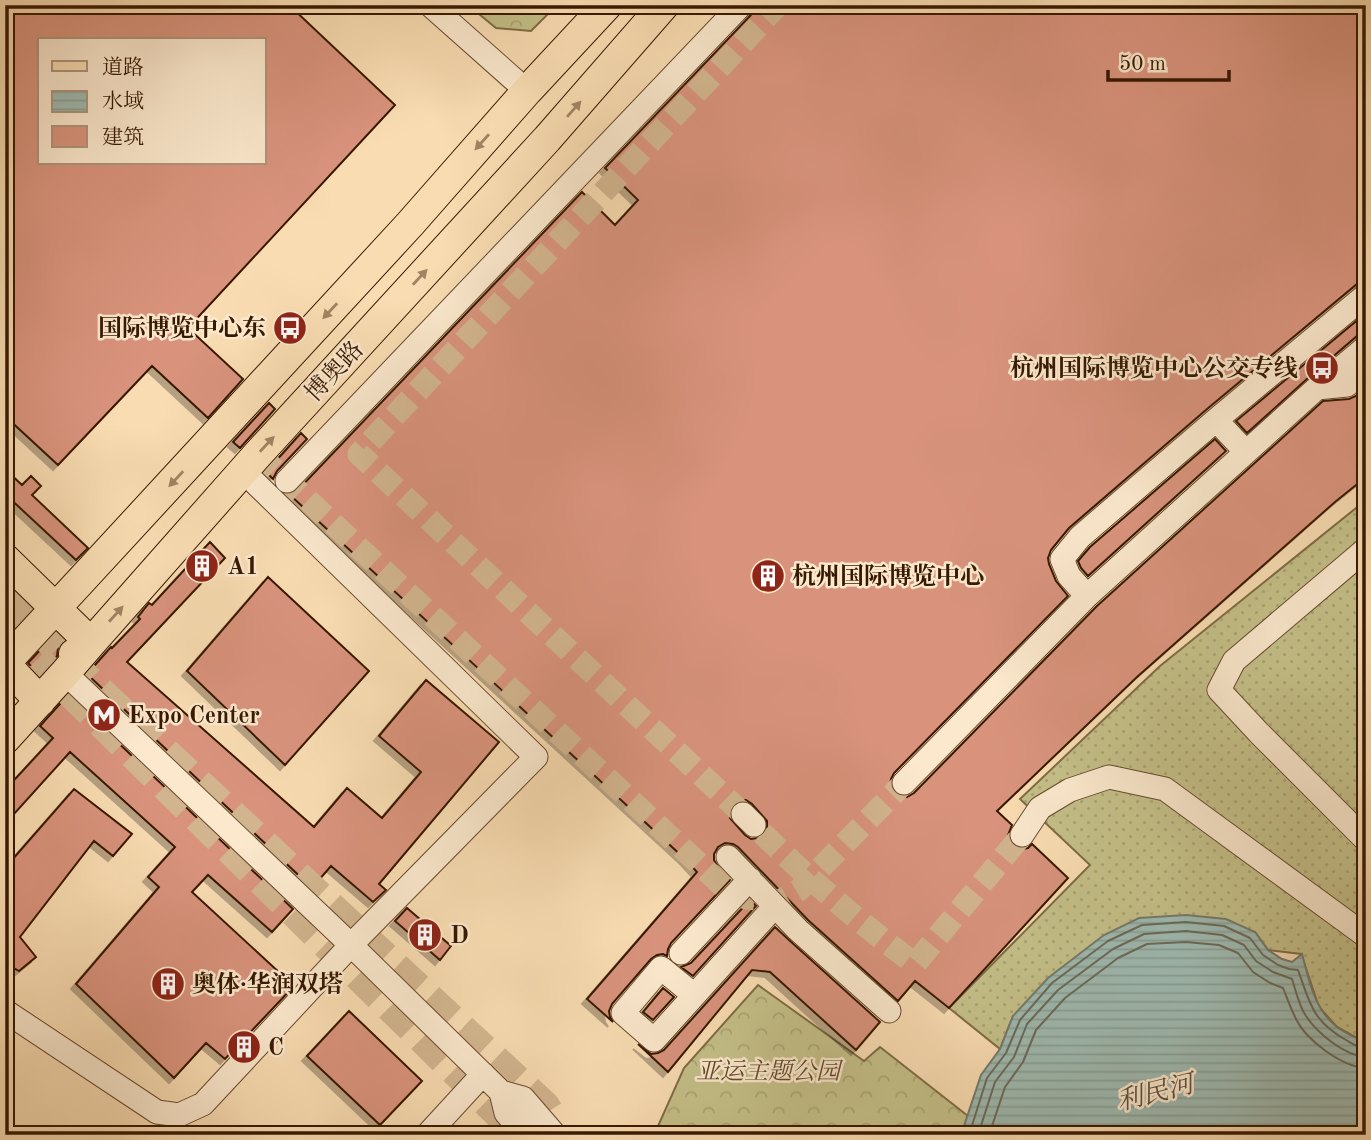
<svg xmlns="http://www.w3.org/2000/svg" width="1371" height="1140" viewBox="0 0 1371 1140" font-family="'Old Standard TT','Noto Serif SC',serif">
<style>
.grass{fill:url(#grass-dots);stroke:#7e6c44;stroke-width:2}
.forest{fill:url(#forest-crowns);stroke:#7e6c44;stroke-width:2}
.water{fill:url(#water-rules);stroke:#757a6b;stroke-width:2}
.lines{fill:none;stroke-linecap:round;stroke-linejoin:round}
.shore{stroke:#6a6a59;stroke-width:2}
.building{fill:#d9937d;stroke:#371901;stroke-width:2;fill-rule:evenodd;filter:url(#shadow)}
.minor-tunnel{stroke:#d2b58f;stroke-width:23;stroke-dasharray:23 11;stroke-linecap:butt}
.major-tunnel{stroke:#d2b58f;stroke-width:30;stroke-dasharray:30 15;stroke-linecap:butt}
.minor-casing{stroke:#684a2d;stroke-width:25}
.major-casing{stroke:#371901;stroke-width:32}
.minor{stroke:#fbe8cd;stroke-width:23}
.major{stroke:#f9dcb2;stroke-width:30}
.oneway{fill:#a28462}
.labels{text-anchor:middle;stroke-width:5;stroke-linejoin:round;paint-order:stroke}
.poi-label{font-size:24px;font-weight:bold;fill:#371901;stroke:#fbe8cd;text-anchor:start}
.street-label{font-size:24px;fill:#371901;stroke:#fbe8cd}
.park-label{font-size:24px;font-style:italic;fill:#614b2a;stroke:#fbe8cd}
.water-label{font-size:26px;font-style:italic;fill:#5b513f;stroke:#fbe8cd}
</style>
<defs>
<pattern id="grass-dots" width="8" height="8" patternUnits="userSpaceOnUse" patternTransform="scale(1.75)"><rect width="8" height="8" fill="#c4bf88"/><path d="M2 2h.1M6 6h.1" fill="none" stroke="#a9a474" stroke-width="1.8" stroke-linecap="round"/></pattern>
<pattern id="forest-crowns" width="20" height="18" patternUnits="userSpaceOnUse" patternTransform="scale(1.75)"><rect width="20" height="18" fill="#c4bf88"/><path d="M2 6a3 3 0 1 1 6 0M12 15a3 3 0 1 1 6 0" fill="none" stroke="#a9a474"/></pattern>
<pattern id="water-rules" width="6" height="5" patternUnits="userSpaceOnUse" patternTransform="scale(1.75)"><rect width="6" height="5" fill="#9ebab1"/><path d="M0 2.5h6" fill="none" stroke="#899f96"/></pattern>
<filter id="shadow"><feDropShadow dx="-5" dy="5" stdDeviation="0" flood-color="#0004"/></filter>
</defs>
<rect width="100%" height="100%" fill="#f9dcb2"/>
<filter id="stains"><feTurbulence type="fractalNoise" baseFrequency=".00286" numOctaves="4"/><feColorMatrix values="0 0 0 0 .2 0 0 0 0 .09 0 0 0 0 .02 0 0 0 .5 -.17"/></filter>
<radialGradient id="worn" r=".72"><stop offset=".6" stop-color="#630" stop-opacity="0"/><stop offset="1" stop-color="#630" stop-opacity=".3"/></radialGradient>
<path class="grass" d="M1366 500V1043L1337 1027 1319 1007 1301 954 1268 950 1255 932 1013 1016 1000 1049 949 1008 1090 865 1020 799 1160 666Z"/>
<path class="forest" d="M468 5H557L531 31 496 28Z
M758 985 864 1061 880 1047 968 1116 961 1135H654L684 1068Z"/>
<path class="water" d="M1186 915 1226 919 1255 932 1268 950 1282 959 1292 962 1302 954C1309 980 1314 1009 1337 1027 1345 1033 1357 1038 1366 1043V1135H961L981 1075 1000 1049 1013 1016 1048 978 1104 935 1139 918Z"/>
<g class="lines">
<path class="shore" d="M969 1135 987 1078 1006 1053 1020 1020 1052 983 1108 941 1142 925 1186 922 1224 926 1250 938 1263 955 1278 965 1289 969 1298 970C1310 1003 1312 1021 1346 1040 1353 1044 1358 1048 1366 1048
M978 1135 995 1082 1014 1057 1027 1024 1058 990 1113 949 1144 934 1186 931 1222 935 1244 945 1256 961 1273 972 1292 979C1296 991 1299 1006 1306 1016 1317 1033 1345 1056 1366 1057
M989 1135 1005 1087 1023 1062 1036 1030 1065 998 1118 958 1147 944 1186 942 1219 945 1238 953 1253 972 1270 983 1283 988C1287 998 1291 1009 1296 1019 1306 1040 1342 1067 1366 1068"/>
</g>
<path class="building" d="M5 5H289L395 105 188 328 243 379 208 418 152 366 58 465 5 416ZM40 40H264V163H40Z
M755 5H1366V281L1357 284 1207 409 1069 528 1051 550 1048 558 1049 564 1056 581 1068 596 894 773 891 779 890 786 895 793 900 796 907 797 914 793 1097 606 1323 401 1349 399 1356 396 1366 388V477L1335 502 1137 677 997 811 1012 825 1008 835 1009 841 1014 846 1022 849 1028 848 1032 844 1068 878 949 1008 915 981 898 1001 808 920 738 847 733 844 725 843 718 847 714 854V860L718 867 730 880 671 943 668 949 667 956 663 954 657 955 651 959 612 1004 609 1011 610 1017 613 1022 587 999 697 872 685 859 290 495 297 491 582 192 615 225 638 200 605 168 751 15ZM740 800H746L752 804 767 821V829L764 834 758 838 751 839 745 835 730 818V810L734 804Z
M1366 313V333L1357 336 1308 378 1247 433 1236 421Z
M269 403 275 409 240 448 233 442Z
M301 433 307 439 277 471 273 479 266 472Z
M1215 439 1226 451 1088 576 1081 568 1078 561 1090 547Z
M5 469 22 485 31 476 41 486 32 495 88 548 76 560 5 494Z
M210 542 225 558 127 662 314 827 347 788 382 818 421 772 379 736 426 680 499 742 379 884 386 890 373 902 331 866 312 888 87 674 111 647 112 648 140 619 138 617 149 603 152 605Z
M268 577 369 671 285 765 187 671Z
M5 584 31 609 5 637Z
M56 633 63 640 58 647 57 656 40 675 28 663Z
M68 695 293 909 272 932 208 875 192 892 294 986 225 1059 206 1043 174 1078 76 984 159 887 148 877 175 847 70 752 5 824V790L53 738 40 726Z
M74 789 132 834 113 856 94 841 20 937 36 957 19 971 5 963V868Z
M750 900 756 906 693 976 681 967 691 963Z
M407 908 451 946 440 960 395 921Z
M775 927 789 940 880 1022 856 1050 770 972 752 970 668 1072 638 1044 651 1054 658 1053 664 1050Z
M663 988 674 997 653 1020 643 1012Z
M349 1011 422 1081 380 1125 307 1056Z"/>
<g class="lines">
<path class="minor-tunnel" d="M258 454 724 887 746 898 780 901 799 890 904 783
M743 814 359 454 778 5
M762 833C810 880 861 924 915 964L1022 835"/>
<path class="major-tunnel" d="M5 595 94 686 545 1106 550 1114
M5 628 520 1135"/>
<g class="minor-casing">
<path id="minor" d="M430 5 527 91
M1317 388 1347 385 1366 370
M1216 420 1246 452
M287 481 741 5
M1366 549 1234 661 1219 690 1259 733 1366 840
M1087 596 1069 576 1062 559 1080 537 1216 420 1366 295
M65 673 351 945 501 1092 523 1098 555 1135
M904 783 1087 596 1317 388 1366 347
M743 814 754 825
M1022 835 1040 808 1070 790 1109 777 1165 789 1366 936
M728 857 798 930 889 1011
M681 953 750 879
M694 995 661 968 623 1013 654 1040 775 906
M5 1011 157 1112 179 1115 203 1104 351 945 536 757 243 471
M501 1092 506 1113 525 1135
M427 1135 483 1074"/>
</g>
<g class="major-casing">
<path id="major" d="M5 559 91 643 74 654
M5 663 410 224 527 91 607 5
M5 664 40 701
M5 739 65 673 91 643 258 454 547 139 664 5"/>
</g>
<use href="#minor" class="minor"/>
<use href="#major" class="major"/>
</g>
<defs><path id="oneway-solid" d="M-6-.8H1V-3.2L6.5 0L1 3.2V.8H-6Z" transform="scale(1.75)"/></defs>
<g class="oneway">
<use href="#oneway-solid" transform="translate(574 109) rotate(-49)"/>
<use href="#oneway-solid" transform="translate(482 142) rotate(132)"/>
<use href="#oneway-solid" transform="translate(420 277) rotate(-47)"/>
<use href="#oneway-solid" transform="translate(330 311) rotate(133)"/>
<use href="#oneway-solid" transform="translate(267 444) rotate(-47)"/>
<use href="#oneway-solid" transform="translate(176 479) rotate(133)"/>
<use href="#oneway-solid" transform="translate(116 614) rotate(-48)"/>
</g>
<defs>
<g id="bus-disc" transform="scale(1.75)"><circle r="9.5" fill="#8f2418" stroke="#fbe8cd"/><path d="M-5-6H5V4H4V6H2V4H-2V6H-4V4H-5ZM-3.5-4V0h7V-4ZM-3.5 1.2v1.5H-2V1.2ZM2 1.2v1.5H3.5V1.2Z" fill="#fff"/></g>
<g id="building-disc" transform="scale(1.75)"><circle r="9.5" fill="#8f2418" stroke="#fbe8cd"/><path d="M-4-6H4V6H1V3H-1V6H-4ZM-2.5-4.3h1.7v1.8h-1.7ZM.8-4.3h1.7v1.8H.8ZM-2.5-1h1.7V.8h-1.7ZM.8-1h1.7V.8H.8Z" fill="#fff"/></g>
<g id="metro-disc" transform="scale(1.75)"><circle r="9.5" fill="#8f2418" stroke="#fbe8cd"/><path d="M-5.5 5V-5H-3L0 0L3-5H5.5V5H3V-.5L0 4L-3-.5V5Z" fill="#fff"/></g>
</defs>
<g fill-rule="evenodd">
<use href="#bus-disc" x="290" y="328"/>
<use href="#bus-disc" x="1322" y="368"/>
<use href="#building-disc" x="202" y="566"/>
<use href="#building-disc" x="768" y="576"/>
<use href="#metro-disc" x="104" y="715"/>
<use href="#building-disc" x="425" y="935"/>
<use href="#building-disc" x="168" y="984"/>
<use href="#building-disc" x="244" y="1047"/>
</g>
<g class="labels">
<g class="poi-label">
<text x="266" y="336" text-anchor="end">国际博览中心东</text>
<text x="1298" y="376" text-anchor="end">杭州国际博览中心公交专线</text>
<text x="227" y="574">A1</text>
<text x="792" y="584">杭州国际博览中心</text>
<text x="128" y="723">Expo Center</text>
<text x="450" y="943">D</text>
<text x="192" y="992">奥体·华润双塔</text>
<text x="268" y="1055">C</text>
</g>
<g class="street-label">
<text transform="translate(334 371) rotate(-47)" y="8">博奥路</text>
</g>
<g class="park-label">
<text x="768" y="1079">亚运主题公园</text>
</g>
<g class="water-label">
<text transform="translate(1155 1092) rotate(-14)" y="9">利民河</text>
</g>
</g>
<rect width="1371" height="1140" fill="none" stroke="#f9dcb2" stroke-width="28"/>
<rect x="7" y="7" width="1357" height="1126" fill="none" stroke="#371901" stroke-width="3.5"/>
<rect x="14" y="14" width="1343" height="1112" fill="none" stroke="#371901" stroke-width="2"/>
<rect x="38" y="38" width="228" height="126" fill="#fbe8cd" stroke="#ad957b" stroke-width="2"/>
<rect x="52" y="61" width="35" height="10" fill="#f9dcb2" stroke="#ad957b" stroke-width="2"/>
<text x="102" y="74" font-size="21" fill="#371901">道路</text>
<rect x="52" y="91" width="35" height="21" fill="url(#water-rules)" stroke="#ad957b" stroke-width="2"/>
<text x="102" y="108" font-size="21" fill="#371901">水域</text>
<rect x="52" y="126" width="35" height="21" fill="#d9937d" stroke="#ad957b" stroke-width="2"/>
<text x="102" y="144" font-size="21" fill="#371901">建筑</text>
<path d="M1108 70v10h121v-10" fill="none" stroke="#371901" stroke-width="3.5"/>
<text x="1119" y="70" font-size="21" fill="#371901" stroke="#fbe8cd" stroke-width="5" paint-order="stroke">50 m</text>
<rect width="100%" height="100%" filter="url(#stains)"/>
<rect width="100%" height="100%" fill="url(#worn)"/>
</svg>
